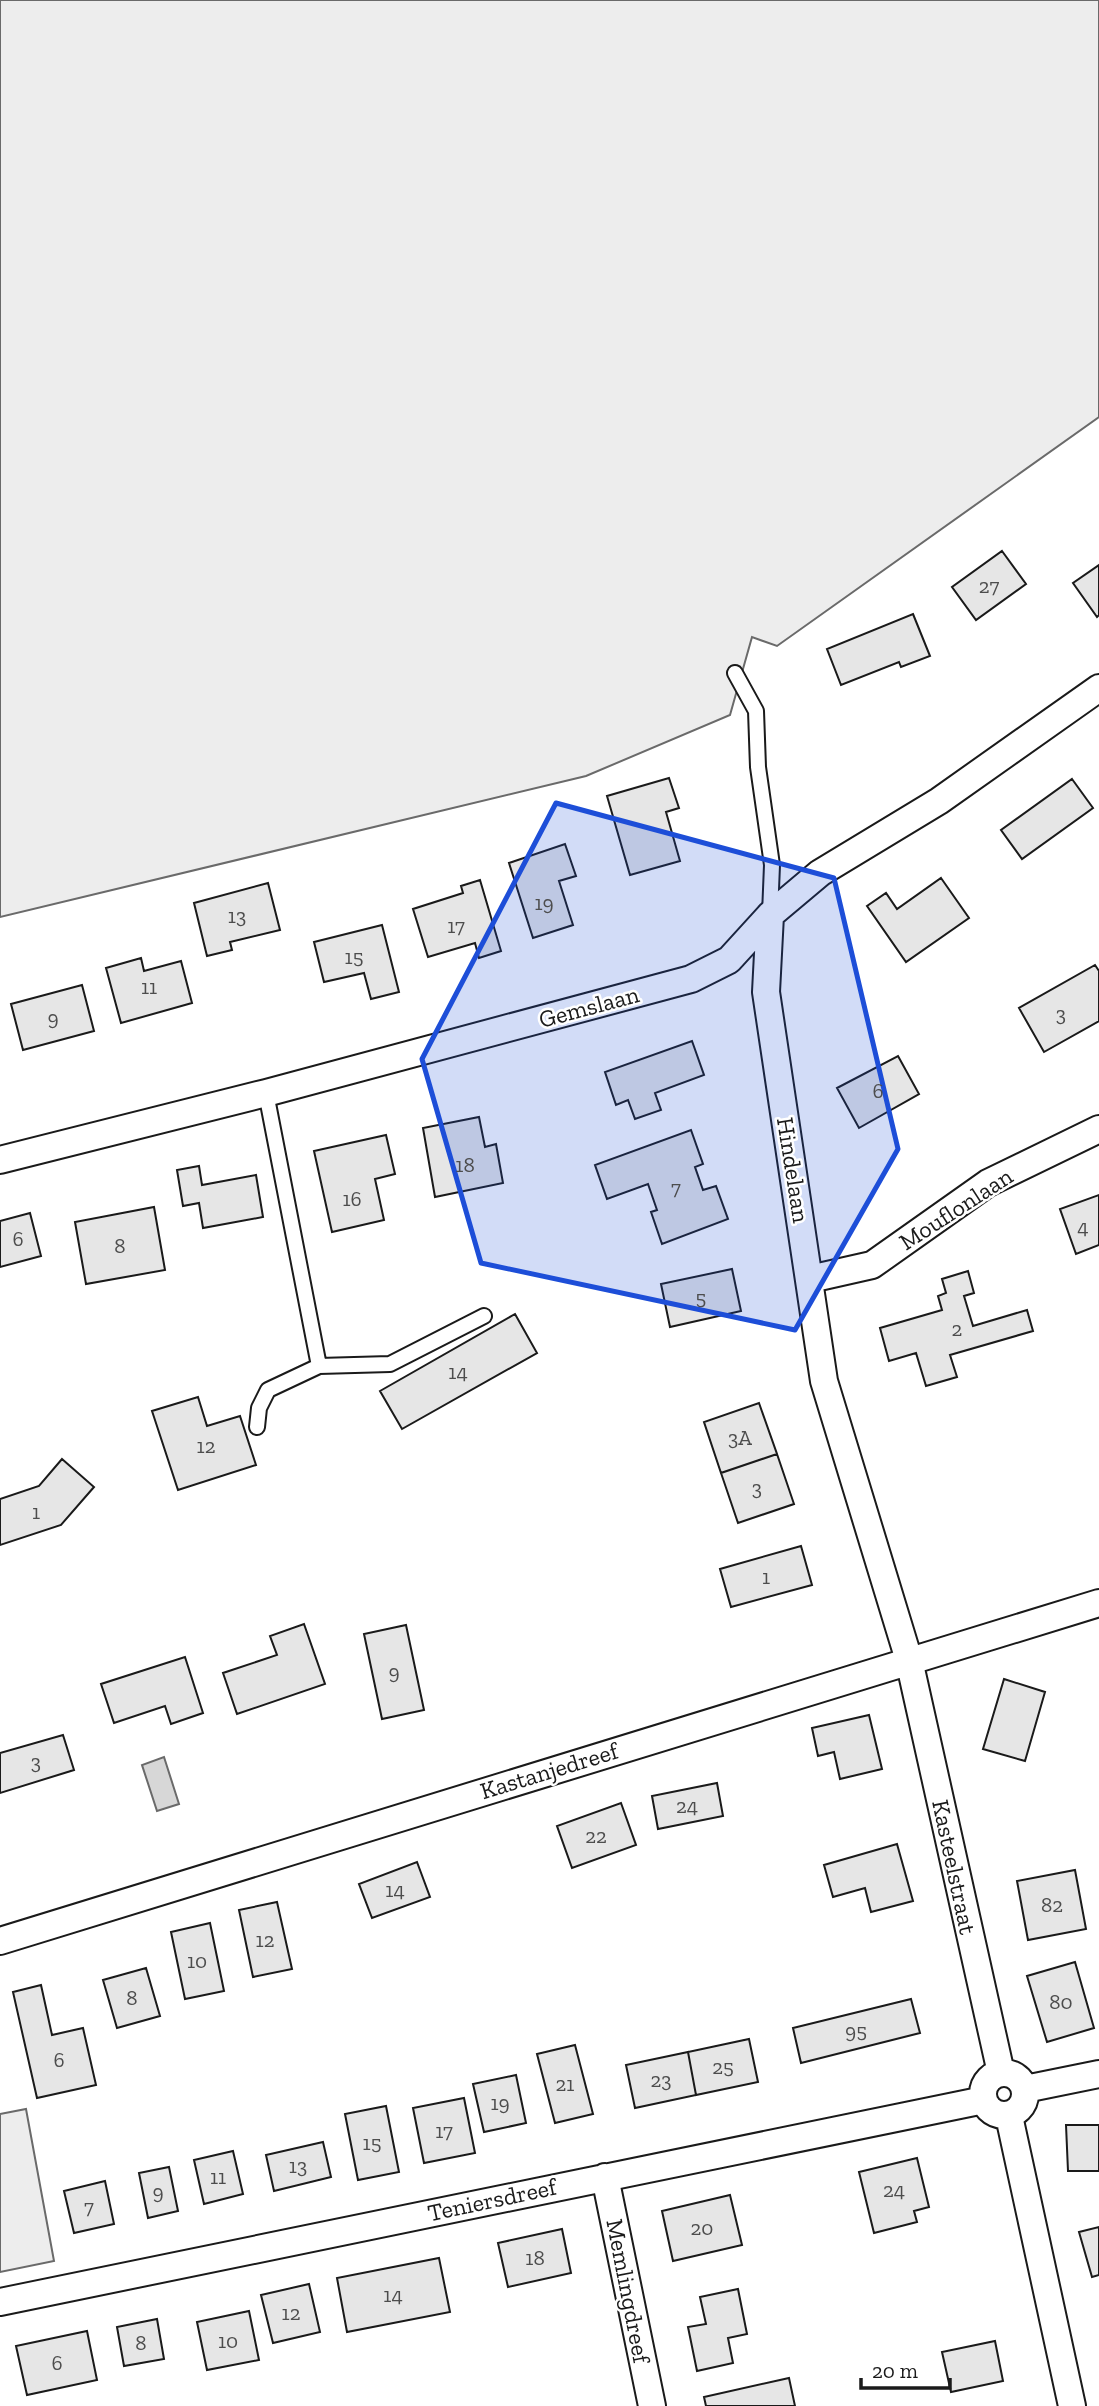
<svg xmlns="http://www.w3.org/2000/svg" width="1099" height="2406" viewBox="0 0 1099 2406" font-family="'Zilla Slab',serif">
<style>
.built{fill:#ededed;stroke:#6a6a6a;stroke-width:2}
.water{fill:#d7d7d7;stroke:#6a6a6a;stroke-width:2}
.building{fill:#e6e6e6;stroke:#1a1a1a;stroke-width:2}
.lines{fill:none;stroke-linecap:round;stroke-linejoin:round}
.lane-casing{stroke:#1a1a1a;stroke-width:18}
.street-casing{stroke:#1a1a1a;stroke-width:30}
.lane{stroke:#fff;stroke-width:14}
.street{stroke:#fff;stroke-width:26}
.marked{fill:#1d4ed8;fill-opacity:0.2;stroke:#1d4ed8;stroke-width:5;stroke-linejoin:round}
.labels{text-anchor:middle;stroke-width:5;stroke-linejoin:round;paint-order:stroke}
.number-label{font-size:21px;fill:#4d4d4d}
.street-label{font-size:24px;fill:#1a1a1a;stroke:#fff}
</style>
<rect width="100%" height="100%" fill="#fff"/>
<path class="built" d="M0 0H1099V417L777 646 752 637 730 715 586 776 0 917Z
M26 2109 54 2261 0 2272V2114Z"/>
<path class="water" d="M164 1757 179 1804 157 1811 142 1765Z"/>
<path class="building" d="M1002 551 1026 584 976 620 952 587Z
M1099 565V615L1097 617 1073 583Z
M913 614 930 656 901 667 899 662 841 685 827 649Z
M669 778 679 808 666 812 680 861 630 875 607 796Z
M1072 779 1093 808 1022 859 1001 830Z
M565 844 576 876 559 881 573 925 533 938 509 863Z
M941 878 969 918 906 962 867 906 886 893 897 909Z
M480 880 501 951 479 958 475 943 428 957 413 909 463 893 461 886Z
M268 883 280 930 230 942 232 950 207 956 194 903Z
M382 925 399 992 371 999 364 973 324 982 314 942Z
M141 958 144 971 181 961 192 1003 121 1023 106 968Z
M1095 965 1099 971V1021L1044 1052 1019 1008Z
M82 985 94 1031 23 1050 11 1004Z
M692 1041 704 1075 655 1093 661 1110 635 1119 628 1100 616 1105 605 1072Z
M898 1056 919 1094 859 1128 837 1088Z
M479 1117 485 1147 496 1144 503 1183 435 1197 423 1128Z
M691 1130 703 1164 695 1167 703 1190 716 1186 728 1219 662 1244 651 1212 657 1210 648 1184 607 1199 595 1165Z
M386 1135 395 1174 375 1179 384 1220 332 1232 314 1151Z
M199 1166 202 1185 256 1175 263 1217 203 1228 199 1203 183 1206 177 1170Z
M1099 1195V1245L1076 1254 1060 1209Z
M154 1207 165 1270 86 1284 75 1222Z
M30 1213 41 1256 0 1267V1221Z
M732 1269 741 1311 670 1327 661 1284Z
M968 1271 974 1293 964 1296 973 1326 1027 1310 1033 1331 950 1355 957 1377 926 1386 916 1353 889 1361 880 1328 942 1310 938 1296 946 1293 942 1279Z
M515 1314 537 1353 402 1429 380 1391Z
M198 1397 207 1426 240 1416 256 1465 178 1490 152 1411Z
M759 1403 777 1454 721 1473 704 1422Z
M777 1454 794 1504 738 1523 721 1473Z
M62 1459 94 1487 61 1525 0 1545V1499L39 1486Z
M801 1546 812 1585 731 1607 720 1569Z
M304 1624 325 1684 237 1714 223 1673 277 1655 270 1636Z
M406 1625 424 1710 382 1719 364 1634Z
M185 1657 203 1713 171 1724 165 1706 114 1723 101 1684Z
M1004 1679 1045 1692 1025 1761 983 1749Z
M869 1715 882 1769 840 1779 834 1752 818 1756 812 1728Z
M63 1735 74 1770 0 1793V1753Z
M717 1783 723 1816 658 1829 652 1796Z
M621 1803 636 1845 572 1868 557 1826Z
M897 1844 913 1901 871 1912 865 1888 833 1897 824 1865Z
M417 1862 430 1897 372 1918 359 1884Z
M1075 1870 1086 1929 1028 1940 1017 1881Z
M277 1902 292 1969 253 1977 239 1910Z
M210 1923 224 1991 185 1999 171 1932Z
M1075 1962 1094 2028 1047 2042 1027 1976Z
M146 1968 160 2016 117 2028 103 1980Z
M41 1985 52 2035 83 2028 96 2085 37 2098 13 1992Z
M911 1999 920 2033 801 2063 793 2028Z
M749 2039 758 2082 696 2095 688 2052Z
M575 2045 593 2114 555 2123 537 2054Z
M688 2052 696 2095 635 2108 626 2065Z
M516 2075 526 2123 484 2132 473 2084Z
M464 2098 475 2153 424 2163 413 2108Z
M386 2106 399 2172 358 2180 345 2114Z
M1066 2125H1099V2171H1068Z
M323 2142 331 2177 274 2191 266 2155Z
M233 2151 243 2194 204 2204 194 2160Z
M917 2158 929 2207 914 2211 917 2222 874 2233 859 2172Z
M169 2167 178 2211 148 2218 139 2173Z
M105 2181 114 2224 74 2233 64 2191Z
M730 2195 742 2245 673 2261 662 2211Z
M1099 2227V2275L1092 2277 1079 2232Z
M562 2229 571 2273 508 2287 498 2243Z
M439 2258 450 2312 347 2332 337 2278Z
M309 2284 320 2332 273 2343 261 2295Z
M738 2289 747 2334 728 2338 733 2363 697 2371 688 2327 706 2324 700 2297Z
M249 2311 259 2360 207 2370 197 2322Z
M157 2319 164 2359 124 2366 117 2327Z
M87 2331 97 2380 27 2395 16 2346Z
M995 2341 1003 2381 951 2392 942 2352Z
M789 2378 795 2406H706L704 2397Z"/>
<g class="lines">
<g class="lane-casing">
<path id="lane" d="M735 673 756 711 758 767 772 865 770 914
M266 1093 319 1366
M257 1427 259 1408 268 1390 319 1366 390 1364 484 1316"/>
</g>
<g class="street-casing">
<path id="street" d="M770 915 766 992 824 1381 909 1660 1001 2073
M0 1160 266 1093 691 979 729 960 770 915 820 873 939 801 1099 688
M810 1279 872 1265 988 1183 1099 1129
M0 1941 1099 1603
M983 2094a21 21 0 1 1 42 0a21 21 0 1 1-42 0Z
M1025 2089 1099 2074
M1009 2116 1072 2406
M605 2177 652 2406
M0 2302 984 2100"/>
</g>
<use href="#lane" class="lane"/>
<use href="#street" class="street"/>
</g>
<path class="marked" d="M556 803 834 878 898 1149 795 1330 481 1263 422 1059Z"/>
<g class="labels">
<g class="number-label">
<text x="989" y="593">27</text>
<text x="544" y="910">19</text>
<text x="237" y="923">13</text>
<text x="456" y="933">17</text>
<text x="354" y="964">15</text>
<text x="149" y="994">11</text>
<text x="1061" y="1021">3</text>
<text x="53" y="1025">9</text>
<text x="878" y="1098">6</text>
<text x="465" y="1172">18</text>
<text x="676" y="1195">7</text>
<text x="352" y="1206">16</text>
<text x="1083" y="1234">4</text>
<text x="18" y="1246">6</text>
<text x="120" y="1253">8</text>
<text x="701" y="1305">5</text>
<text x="957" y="1336">2</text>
<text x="458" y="1379">14</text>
<text x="740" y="1445">3A</text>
<text x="206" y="1453">12</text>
<text x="757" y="1495">3</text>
<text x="36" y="1519">1</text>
<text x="766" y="1584">1</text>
<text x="394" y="1679">9</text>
<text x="36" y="1769">3</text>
<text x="687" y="1813">24</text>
<text x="596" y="1843">22</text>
<text x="395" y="1897">14</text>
<text x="1052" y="1912">82</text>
<text x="265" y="1947">12</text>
<text x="197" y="1968">10</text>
<text x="132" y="2005">8</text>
<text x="1061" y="2009">80</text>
<text x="856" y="2038">95</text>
<text x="59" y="2067">6</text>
<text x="723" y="2074">25</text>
<text x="661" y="2087">23</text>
<text x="565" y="2091">21</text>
<text x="500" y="2110">19</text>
<text x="444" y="2138">17</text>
<text x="372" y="2150">15</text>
<text x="298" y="2173">13</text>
<text x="218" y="2184">11</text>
<text x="894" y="2197">24</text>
<text x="158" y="2199">9</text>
<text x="89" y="2214">7</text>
<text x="702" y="2235">20</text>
<text x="535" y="2265">18</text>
<text x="393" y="2302">14</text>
<text x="291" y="2320">12</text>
<text x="228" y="2348">10</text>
<text x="141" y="2350">8</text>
<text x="57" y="2370">6</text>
</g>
<g class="street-label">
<text transform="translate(589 1007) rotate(-15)" y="8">Gemslaan</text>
<text transform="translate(793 1170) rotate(81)" y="8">Hindelaan</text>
<text transform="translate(956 1209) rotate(-33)" y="8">Mouflonlaan</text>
<text transform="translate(549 1771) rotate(-17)" y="8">Kastanjedreef</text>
<text transform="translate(954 1867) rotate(78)" y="8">Kasteelstraat</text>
<text transform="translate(492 2200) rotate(-12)" y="8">Teniersdreef</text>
<text transform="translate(628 2291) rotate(79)" y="8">Memlingdreef</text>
</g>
</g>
<path d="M861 2378v10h89v-10" fill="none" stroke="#1a1a1a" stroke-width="3.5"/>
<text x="872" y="2378" font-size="21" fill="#1a1a1a" stroke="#ffffff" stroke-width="5" paint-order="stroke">20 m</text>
</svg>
